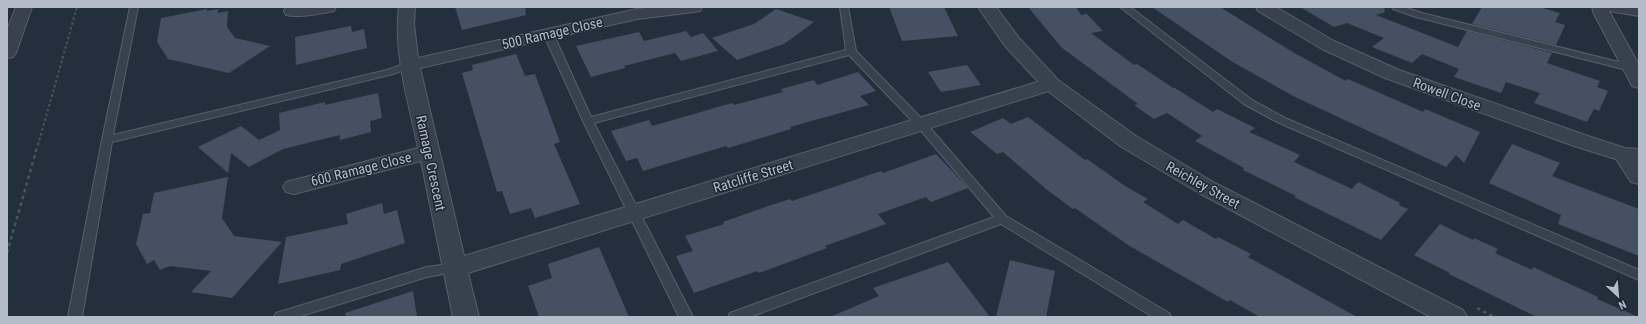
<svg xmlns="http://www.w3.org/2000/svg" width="1646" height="324" viewBox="0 0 1646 324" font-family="'Roboto Condensed',sans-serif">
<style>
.building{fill:#455162}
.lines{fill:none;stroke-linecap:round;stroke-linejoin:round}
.service-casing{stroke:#565f6c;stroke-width:2}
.minor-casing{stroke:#565f6c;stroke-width:2}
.tertiary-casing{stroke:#565f6c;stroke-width:2}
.path-far1{stroke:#44595c;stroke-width:2;stroke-dasharray:2.5 2.5;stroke-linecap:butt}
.path{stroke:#44595c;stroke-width:2.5;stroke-dasharray:3.5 3.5;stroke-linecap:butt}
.service{fill:#38414e;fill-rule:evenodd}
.minor{fill:#38414e;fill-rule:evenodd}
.tertiary{fill:#38414e;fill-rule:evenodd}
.labels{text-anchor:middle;stroke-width:3;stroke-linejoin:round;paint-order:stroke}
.street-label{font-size:14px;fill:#b4bcc9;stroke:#1d2633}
</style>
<rect width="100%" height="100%" fill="#242f3e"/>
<path class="building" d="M455 7H525L526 15 462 30Z
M889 7H944L958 36 902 41Z
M1028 7H1076L1081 15 1087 14 1103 31 1091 33 1134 65 1137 64 1173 88H1175L1213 112 1217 109 1255 128 1249 132 1300 155 1294 162 1352 189 1358 182 1400 203 1399 205 1408 209 1381 240 1294 197 1296 196 1243 170 1244 168 1195 141 1202 136 1167 113 1154 119 1134 105 1138 104 1061 47Z
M1152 7H1220L1296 54 1346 81 1348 79 1423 112 1425 109 1480 132 1464 163 1456 155 1446 167 1295 97 1231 61Z
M1300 7H1384L1385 12 1376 15 1458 47 1467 31 1552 53 1547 63 1600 81 1597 87 1608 91 1599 111 1594 109 1587 122 1534 103 1540 93 1506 82 1501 93 1454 77 1459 69 1422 54 1412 63 1372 47 1384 38 1347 23 1334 27Z
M1482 7H1539L1560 13 1555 22 1565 25 1556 45 1472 24Z
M207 9V11L218 9V13L228 11 227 27 235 38 270 46 229 73 168 59 157 42 161 18Z
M776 9 814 22 784 44 737 60 712 38 754 24Z
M351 26 352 32 364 29 367 48 296 65 295 37Z
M686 31 691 37 703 33 718 51 681 61 675 53 624 66 625 68 591 77 576 46 639 32 644 41Z
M516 54 525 76 535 74 560 142 554 144 580 204 535 218 531 208 510 214 502 191 497 192 462 73 473 70 472 65Z
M967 65 981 85 941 92 928 72Z
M858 72 876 91 860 96 869 105 790 127 791 129 728 148 726 146 643 171 637 158 626 161 611 131 649 120 652 126 732 103 734 105 783 92 781 89 814 80 817 85Z
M378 93 382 118 370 121 371 132 340 140V135L283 149 249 167 231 153 228 173 198 147 241 126 259 140 280 130 279 113 325 102V105Z
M1028 117 1085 160 1087 159 1125 186 1148 199 1143 202 1178 224 1183 220 1216 239 1218 237 1251 254 1248 257 1357 317H1260L1230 300 1228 302 1128 245 1075 208 1073 209 1046 189 1003 152 997 154 970 132 1003 118 1011 124Z
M1512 144 1560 163 1552 176 1639 209V256L1558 224 1561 215 1489 183Z
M936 154 968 188 931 202 926 197 878 214 886 224 825 246 827 248 759 273 757 271 694 293 676 256 693 251 685 236 724 224 723 222 768 206 790 199 792 201 881 171 883 173Z
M228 177 222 218 234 236 282 242 232 298 191 292 211 271 170 266 160 270 154 260 147 264 136 244 143 214 150 213 154 193Z
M382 203 384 214 397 210 405 243 341 264 340 270 278 284 286 237 348 224 346 214Z
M1440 224 1473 240 1474 238 1498 249 1495 253 1532 270 1533 267 1598 297 1597 299 1639 317H1537L1449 274 1450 273 1414 255Z
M599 247 629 317H539L528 286 552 278 548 264Z
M1010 260 1055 271 1046 317H996Z
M948 262 990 317H830L879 296 873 288Z
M413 291 417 317H346L345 313Z"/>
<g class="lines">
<g class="service-casing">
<path id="service" d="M130 7H138L113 135 387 70 410 62 415 65 413 67 393 74 112 142 82 317H68L102 140Z
M840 7H848L856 51 925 122 1006 216 1169 313 1171 317H1153L1001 224 750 317H728L730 313 994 217 917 126 849 55 594 123 693 317H679L583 121 543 33 548 30 553 33 591 117 846 50Z
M1120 7H1130L1252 100 1285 118 1639 270V280L1277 122 1244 104Z
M1392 7H1404L1422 13 1639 67V73L1416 17 1393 9Z
M455 263 459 265 461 268 459 271 427 277 298 317H274L276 313 427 267Z"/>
</g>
<g class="minor-casing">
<path id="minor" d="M16 7H32L16 53 13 57 7 58V30Z
M286 7H336L334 11C320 14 300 18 286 15L284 11Z
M399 7H415L414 24 418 58 637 9 653 7H702L700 11 694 12 637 19 420 68 464 256 1044 80 1051 78 1058 80 1060 84 1058 88 468 273 479 317H453L421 161 294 194 286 192 283 187 286 182 418 148C409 103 393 53 399 7Z
M1256 7H1276L1334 41 1399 70 1588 136 1625 148 1639 149V184L1631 182 1616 159 1574 146 1385 78 1322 49 1258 11Z
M1592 7H1639V16L1609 11 1639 65V88L1632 86 1630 82 1594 14Z"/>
</g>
<g class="tertiary-casing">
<path id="tertiary" d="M978 7H996L1019 38 1058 80 1136 136 1215 183 1463 310 1467 317H1431L1199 193 1120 146 1044 88 1005 46Z"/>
</g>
<path class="path-far1" d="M38 145 77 7"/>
<path class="path" d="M7 253 38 144
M1477 308 1494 317"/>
<use href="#service" class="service"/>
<use href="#minor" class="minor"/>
<use href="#tertiary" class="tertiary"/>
</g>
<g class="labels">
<g class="street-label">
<text transform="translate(552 33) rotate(-13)" y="5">500 Ramage Close</text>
<text transform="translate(1447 94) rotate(20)" y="5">Rowell Close</text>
<text transform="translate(431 163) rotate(78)" y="5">Ramage Crescent</text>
<text transform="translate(361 169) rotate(-14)" y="5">600 Ramage Close</text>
<text transform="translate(753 176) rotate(-17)" y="5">Ratcliffe Street</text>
<text transform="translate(1203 185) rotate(29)" y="5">Reichley Street</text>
</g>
</g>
<rect width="1646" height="324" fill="none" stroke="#b4bcc9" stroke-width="16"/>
<g transform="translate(1618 296) rotate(154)" stroke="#1d2633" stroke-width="3" paint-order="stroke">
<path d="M0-3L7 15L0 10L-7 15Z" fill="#b4bcc9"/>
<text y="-6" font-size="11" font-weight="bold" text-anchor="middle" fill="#b4bcc9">N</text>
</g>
</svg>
